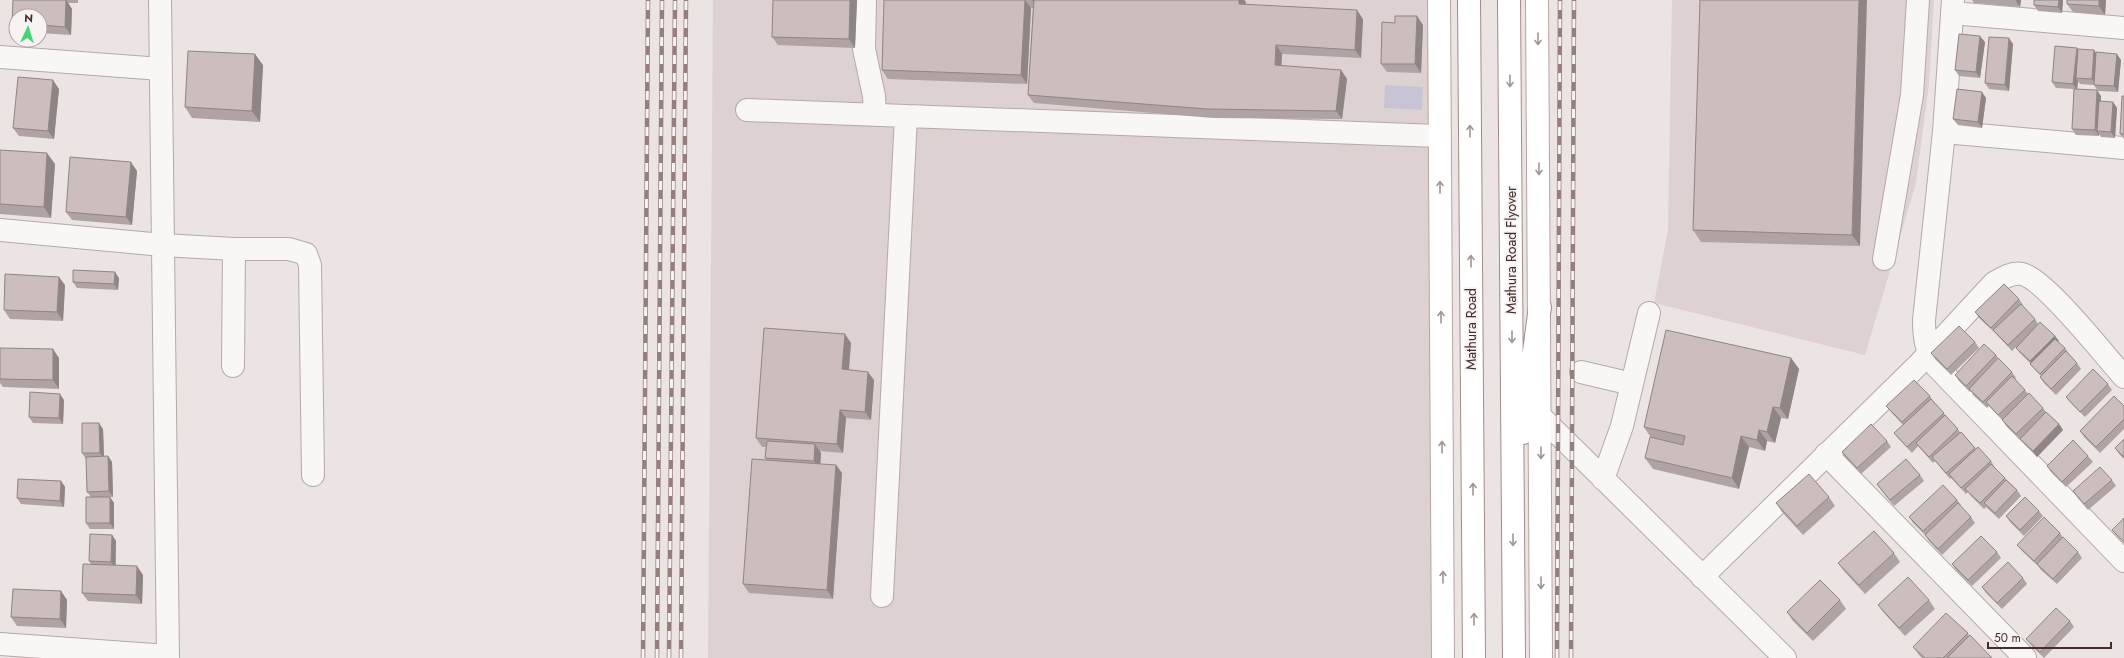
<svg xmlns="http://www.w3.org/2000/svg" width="2124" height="658" viewBox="0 0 2124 658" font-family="Jost,sans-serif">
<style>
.built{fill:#ddd2d1}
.green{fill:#c8c4d5}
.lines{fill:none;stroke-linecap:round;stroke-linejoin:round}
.minor-casing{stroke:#b6a9a8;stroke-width:24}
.major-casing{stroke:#b7a4a2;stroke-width:24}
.highway-casing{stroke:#a28c8a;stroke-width:24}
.minor{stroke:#f9f6f6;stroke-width:22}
.major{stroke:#fff;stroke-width:22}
.highway{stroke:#fff;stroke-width:22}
.rail-casing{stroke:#957f7c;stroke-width:4.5}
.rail{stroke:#f8f3f3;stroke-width:3;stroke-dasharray:9;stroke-linecap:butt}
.wall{fill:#afa3a3}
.shaded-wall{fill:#8e8584}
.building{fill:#cbbebd;stroke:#8e8584}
.oneway{stroke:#a29694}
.labels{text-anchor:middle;stroke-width:3.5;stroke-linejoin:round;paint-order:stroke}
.street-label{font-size:14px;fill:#442d2a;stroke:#f8f3f3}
</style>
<rect width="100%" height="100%" fill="#ebe4e3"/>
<path class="built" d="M713 0H1444L1446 658H708Z
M1672 0H1934L1929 84 1916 183 1865 355 1654 303 1668 230Z"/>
<path class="green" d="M1385 85 1423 87 1422 110 1384 108Z"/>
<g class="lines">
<g class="minor-casing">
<path id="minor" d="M160 0 168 658
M865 0 864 49 874 96 875 115
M1953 0 1944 132 1924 320C1924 338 1926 351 1936 366L2124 561
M1952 13 2124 28
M0 57 161 69
M747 110 1439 136
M1944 132 2124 148
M0 230 163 245 234 249H289L306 254 310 265 313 475
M1884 259 1912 95 1918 0
M233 366 234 249
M1581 372 1632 384
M1541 417 1785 658
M1826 454 2025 658
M1603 479 1622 426 1649 313
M1702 577 1920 363 1994 283C2002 278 2012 272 2022 274 2045 279 2105 356 2124 377
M882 596 906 116
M0 644 168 656"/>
</g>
<g class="major-casing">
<path id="major" d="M1439 0 1443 658
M1537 0 1541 658"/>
</g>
<g class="highway-casing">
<path id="highway" d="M1469 0 1474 658
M1509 0 1514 658
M1523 433 1540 307"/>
</g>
<use href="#minor" class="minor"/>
<use href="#major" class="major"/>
<use href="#highway" class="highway"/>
<g class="rail-casing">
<path id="rail" d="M643 658 648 0
M657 658 662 0
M669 658 675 0
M681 658 686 0
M1557 658 1560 0
M1571 658 1574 0"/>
</g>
<use href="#rail" class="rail"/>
</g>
<path class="wall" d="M13 0H78V3H68L72 9 71 35 40 33V16H16V30L12 24Z
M773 0H857L855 48 778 45 772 37Z
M884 0H1244L1246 2V4L1363 19 1361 58 1282 54 1281 66 1341 70 1347 79 1342 119 1213 118 1034 103 1028 95 1033 8H1031L1027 84 888 79 882 70Z
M1700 0 1860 246 1701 242 1693 230Z
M1972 0H2021L2020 7 1974 3Z
M2034 0H2063L2062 13 2038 11 2034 5Z
M2067 0H2106L2105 15 2073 12 2067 4Z
M1423 25 1421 73 1387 72 1381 64Z
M1985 42 1980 78 1959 76 1955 70Z
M2013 44 2009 91 1989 89 1985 83Z
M2078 50H2094L2096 53 2121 60 2118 92 2098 91 2094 85 2080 84 2078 81 2077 89 2101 96V102H2113L2117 108 2115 138 2101 137 2099 134V136L2076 135 2072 129 2074 89 2056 88 2052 82Z
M263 65 260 122 192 118 185 107Z
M59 89 54 139 19 136 13 128Z
M2124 96V139L2120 134Z
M1986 98 1982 128 1958 125 1953 119Z
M0 150 55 164 51 218 0 214Z
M137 171 132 225 72 220 66 212Z
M119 278 118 290 77 288 73 282Z
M65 285 63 321 10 319 4 310Z
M2019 299 2023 305 2022 306 2035 319 2038 324 2055 336 2058 342 2065 348 2069 354 2077 363 2081 369 2056 395 2044 383 2040 377 2041 376 2035 370 2030 364H2031L2020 353 2016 348V347L2012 351 1998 336 1995 333 1979 318 1975 312Z
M1975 342 1979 348 1951 375 1935 359 1931 353Z
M851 343 849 370 874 380 871 420 846 418 843 453 820 451 821 453 820 464 836 465 842 473 833 599 749 593 743 584 767 460 765 458 766 447H762L756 438Z
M0 348 59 358V389L3 387 0 383Z
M1996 355 1998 358 2012 372 2016 378 2015 379 2025 390 2028 394 2043 408 2046 412 2059 424 2063 430 2037 457 2006 426 2003 421 1989 406 1987 408 1973 395 1971 391 1970 392 1959 381 1955 375Z
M1791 358 1799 369 1788 419 1781 418 1775 443 1767 441 1765 451 1749 447 1739 489 1653 469 1645 458 1651 438 1644 427Z
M2108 384 2112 390 2085 417 2070 402 2066 397Z
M1930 396 1933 401 1960 432H1961L1976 449 1991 461 1995 468 2017 490 2021 496 1999 519 1986 507 1984 509 1970 495 1968 492 1966 494 1951 478 1950 479 1935 461 1933 463 1918 446 1912 453 1898 438 1894 433 1903 425 1891 412 1886 406Z
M64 400 63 424 33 423 29 417Z
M2124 406V429L2100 453 2084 437 2080 431Z
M103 429 104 456H108L112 462 113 497H110L114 503V529H90L86 523 91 497 87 492 86 459 82 453Z
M2124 439V459L2119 454 2115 448Z
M1887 441 1891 447 1861 474 1846 458 1842 452Z
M2088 456 2093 462 2066 487 2051 472 2047 466Z
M1920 475 1924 481 1894 506 1881 490 1877 484Z
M2112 480 2116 486 2088 510 2077 497 2073 491Z
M61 481 65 487 64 507 21 504 17 498Z
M1829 497 1835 506 1803 535 1782 512 1776 503Z
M1957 500 1961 505 1960 506 1971 517 1975 523 1942 555 1929 541 1925 535 1913 523 1909 517Z
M2039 511 2043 516 2024 536 2010 522 2006 516Z
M2124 518V543L2116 535 2112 530Z
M2060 533 2064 539 2078 552 2082 558 2057 584 2041 570 2038 566 2022 551 2017 545Z
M112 535 116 541V565L143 575 142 604 88 601 82 593 91 564 89 561Z
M1997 552 2001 558 1972 586 1956 570 1952 564Z
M1894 553 1900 562 1865 594 1844 571 1838 563Z
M2023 578 2027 584 2002 609 1986 593 1982 587Z
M61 591 67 600 66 628 17 626 11 617Z
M1840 600 1846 609 1813 641 1793 621 1787 612Z
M1929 600 1935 609 1905 636 1884 613 1878 605Z
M2070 621 2074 627 2044 658 2030 644 2026 639Z
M1968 633 1969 636 1992 658H1922L1919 655 1913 647Z"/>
<path class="shaded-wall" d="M66 0 72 9 71 35 65 27Z
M850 0H857L855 48 849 39Z
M1025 0 1031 8 1027 84 1021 75Z
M1239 0H1244L1246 2 1245 13 1239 4Z
M1859 0H1867L1860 246 1852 235Z
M2016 0H2021L2020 7 2016 1Z
M2059 0H2063L2062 13 2058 7Z
M2099 0H2106L2105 15 2099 6Z
M1357 10 1363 19 1361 58 1355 50Z
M1417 16 1423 25 1421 73 1415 64Z
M1980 36 1985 42 1980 78 1976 72Z
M2009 38 2013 44 2009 91 2005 85Z
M1276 45 1282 54 1281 74 1275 65Z
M2077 48 2081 54 2076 78 2078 81 2077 90 2073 84Z
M2094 50 2098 56 2096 85 2092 79Z
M255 54 263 65 260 122 252 111Z
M2117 54 2121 60 2118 92 2114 86Z
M1341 70 1347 79 1342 119 1336 111Z
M53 80 59 89 54 139 48 131Z
M2097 90 2101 96 2099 131H2097L2099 134V136L2095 130Z
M1982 92 1986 98 1982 128 1978 122Z
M2113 102 2117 108 2115 138 2111 132Z
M47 153 55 164 51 218 44 207Z
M131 162 137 171 132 225 126 217Z
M115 272 119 278 118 290 114 284Z
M59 277 65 285 63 321 57 312Z
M845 334 851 343 848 378 842 369Z
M2055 336 2059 341 2035 367 2030 361Z
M53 349 59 358V389L53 380Z
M1791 358 1799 369 1788 419 1780 408Z
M868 372 874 380 871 420 865 412Z
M60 394 64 400 63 424 59 418Z
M1773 407 1781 418 1775 443 1767 432Z
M840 410 846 418 843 453 837 444Z
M99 423 103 429 104 458 100 453Z
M2059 424 2063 430 2037 457 2033 451Z
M1759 430 1767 441 1765 451 1757 440Z
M1741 436 1749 447 1739 489 1732 478Z
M815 444 821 453 820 470 814 461Z
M108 456 112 462 113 497 109 491Z
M836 465 842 473 833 599 827 590Z
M61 481 65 487 64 507 60 501Z
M110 497 114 503V529L110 523Z
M112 535 116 541 115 568 111 562Z
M137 566 143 575 142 604 136 595Z
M61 591 67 600 66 628 60 619Z"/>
<path class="building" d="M13 0H66L65 27 40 25V16H16V24H12Z
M773 0H850L849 39 772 37Z
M884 0H1025L1021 75 882 70Z
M1032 0H1239V4L1357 10 1355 50 1276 45 1275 65 1341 70 1336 111 1207 109 1028 95 1034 0Z
M1700 0H1859L1852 235 1693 230Z
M2034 0H2059L2058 7 2034 5Z
M2067 0H2099V6L2067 4Z
M1395 16H1417L1415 64H1381L1382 22 1395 23Z
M1959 34 1980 36 1976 72 1955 70Z
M1989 37 2009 38 2005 85 1985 83Z
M2055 46 2077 48 2073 84 2052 82Z
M2078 49 2094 50 2092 79 2076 78Z
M188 51 255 54 252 111 185 107Z
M2096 52 2117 54 2114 86 2094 85Z
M18 77 53 80 48 131 13 128Z
M1957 89 1982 92 1978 122 1953 119Z
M2074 89 2097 90 2095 130 2072 129Z
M2122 96H2124V134H2120Z
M2099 101 2113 102 2111 132 2097 131Z
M0 150 47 153 44 207 0 204Z
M70 157 131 162 126 217 66 212Z
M73 270 115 272 114 284 73 282Z
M5 274 59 277 57 312 4 310Z
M2004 284 2019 299 1991 328 1975 312Z
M2021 304 2035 319 2008 345 1993 330Z
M2040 322 2055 336 2030 361 2016 348Z
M1959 326 1975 342 1947 369 1931 353Z
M764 328 845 334 842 369 868 372 865 412 840 410 837 444 756 438Z
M1666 330 1791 358 1780 408 1773 407 1767 432 1759 430 1757 440 1741 436 1732 478 1645 458 1650 437 1683 445 1685 436 1644 427Z
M2055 339 2065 348 2040 374 2030 364Z
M1984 344 1996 355 1966 386 1955 375Z
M0 348 53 349V380L0 379Z
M2066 351 2077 363 2051 389 2040 377Z
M1998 358 2012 372 1983 402 1969 389Z
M2093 369 2108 384 2080 412 2066 397Z
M2012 376 2025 390 1998 415 1986 402Z
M1914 380 1930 396 1902 422 1886 406Z
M30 392 60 394 59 418 29 417Z
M2029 393 2043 408 2016 434 2002 420Z
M2114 396 2124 406V419L2096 447 2080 431Z
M1931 399 1944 413 1907 447 1894 433Z
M2046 412 2059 424 2033 451 2020 439Z
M1945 415 1958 429 1929 457 1916 443Z
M82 423H99L100 453H82Z
M1871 424 1887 441 1857 468 1842 452Z
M1961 432 1975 448 1946 473 1932 457Z
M2124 439V457L2115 448Z
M2073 440 2088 456 2062 482 2047 466Z
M767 441 815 444 814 461 765 458Z
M1978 447 1991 461 1961 488 1949 474Z
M108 456 109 491 87 492 86 457Z
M752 459 836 465 827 590 743 584Z
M1906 459 1920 475 1890 500 1877 484Z
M1991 464 2005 478 1980 503 1965 489Z
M2100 467 2112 480 2084 504 2073 491Z
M1809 474 1829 497 1797 526 1776 503Z
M18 479 61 481 60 501 17 498Z
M2006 480 2017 490 1995 513 1984 503Z
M1943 485 1957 500 1923 531 1909 517Z
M86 497H110V523H86Z
M2025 497 2039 511 2020 530 2006 516Z
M1958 503 1971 517 1938 549 1925 535Z
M2044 517 2060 533 2034 561 2017 545Z
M2124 518V542L2112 530Z
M1874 531 1894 553 1859 585 1838 563Z
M90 534 112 535 111 562 89 561Z
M1981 536 1997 552 1968 580 1952 564Z
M2063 537 2078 552 2053 579 2037 564Z
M2008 562 2023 578 1997 603 1982 587Z
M83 564 137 566 136 595 82 593Z
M1908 577 1929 600 1899 628 1878 605Z
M1820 580 1840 600 1807 633 1787 612Z
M13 589 61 591 60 619 11 617Z
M2056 608 2070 621 2040 652 2026 639Z
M1946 613 1968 633 1943 658H1925L1913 647Z
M1970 635 1992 658H1947Z"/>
<defs><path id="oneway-shaft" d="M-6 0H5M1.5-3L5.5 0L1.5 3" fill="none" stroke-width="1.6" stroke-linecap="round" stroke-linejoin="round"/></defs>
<g class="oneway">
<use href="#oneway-shaft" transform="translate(1538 39) rotate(90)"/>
<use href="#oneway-shaft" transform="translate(1510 81) rotate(90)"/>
<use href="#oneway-shaft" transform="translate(1470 131) rotate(-90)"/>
<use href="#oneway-shaft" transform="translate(1539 169) rotate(90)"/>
<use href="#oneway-shaft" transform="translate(1440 187) rotate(-90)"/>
<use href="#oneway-shaft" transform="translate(1471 261) rotate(-91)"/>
<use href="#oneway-shaft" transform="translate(1441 317) rotate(-90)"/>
<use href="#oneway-shaft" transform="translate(1512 337) rotate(90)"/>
<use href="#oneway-shaft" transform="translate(1442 447) rotate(-90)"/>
<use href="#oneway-shaft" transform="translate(1541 453) rotate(90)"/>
<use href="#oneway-shaft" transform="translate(1473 489) rotate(-90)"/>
<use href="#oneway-shaft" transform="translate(1513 540) rotate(90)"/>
<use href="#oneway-shaft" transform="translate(1443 577) rotate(-90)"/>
<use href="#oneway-shaft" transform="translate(1541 583) rotate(90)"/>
<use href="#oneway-shaft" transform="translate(1474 619) rotate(-90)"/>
</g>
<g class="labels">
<g class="street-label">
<text transform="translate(1511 250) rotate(-90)" y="5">Mathura Road Flyover</text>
<text transform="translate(1471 329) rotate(-90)" y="5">Mathura Road</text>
</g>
</g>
<g transform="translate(28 28) rotate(4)"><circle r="19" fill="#f8f3f3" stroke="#b0a4a3"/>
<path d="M0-3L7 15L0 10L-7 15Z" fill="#46d276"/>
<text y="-6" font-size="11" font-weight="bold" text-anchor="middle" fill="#442d2a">N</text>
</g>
<path d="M1988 642v6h123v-6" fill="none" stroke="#442d2a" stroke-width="2"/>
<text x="1994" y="642" font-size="12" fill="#442d2a" stroke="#f8f3f3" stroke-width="3" paint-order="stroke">50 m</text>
</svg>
